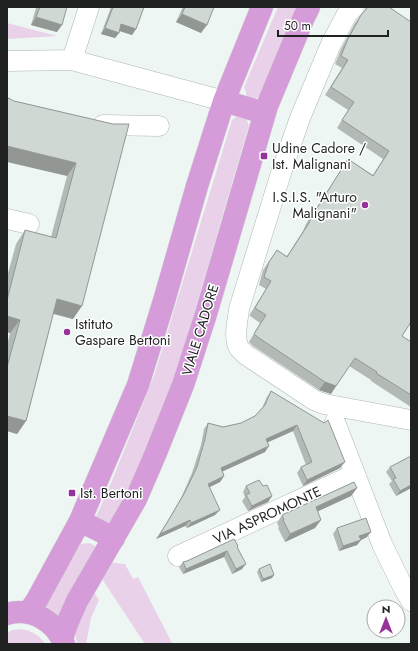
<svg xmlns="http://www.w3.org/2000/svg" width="418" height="651" viewBox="0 0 418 651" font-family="Jost,sans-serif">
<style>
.green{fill:#e9d1e9}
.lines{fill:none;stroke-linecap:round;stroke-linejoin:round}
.minor-casing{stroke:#aeb6b2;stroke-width:21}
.major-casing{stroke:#d2d3d3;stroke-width:23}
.minor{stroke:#fff;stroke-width:20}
.major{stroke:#d69bd9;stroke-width:22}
.wall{fill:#b3bab6}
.shaded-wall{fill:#929794}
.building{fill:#d0d8d4;stroke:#929794}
.poi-dot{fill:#95339a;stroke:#fff;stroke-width:1.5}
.labels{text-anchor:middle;stroke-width:3;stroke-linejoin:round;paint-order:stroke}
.poi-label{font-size:14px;fill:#1f2221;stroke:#fff;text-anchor:start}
.street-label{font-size:14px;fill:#1f2221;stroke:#fff}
</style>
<rect width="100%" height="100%" fill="#eef6f3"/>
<path class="green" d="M278 7H301L262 94 255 99 247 96 244 87Z
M7 23 57 36 7 39Z
M239 115 246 118 249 125 174 382 129 496 111 528 95 519 109 488 154 376 232 120Z
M89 543 95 546 96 553 60 616 44 607 81 544Z
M107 562 125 564 133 579 138 577 172 643 171 644H145L98 573Z
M91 588 99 600 91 618 86 644H77L75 634V624Z
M21 629C31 631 39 634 45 644H7V633L12 630Z"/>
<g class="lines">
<g class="minor-casing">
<path id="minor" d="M354 7 347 14 331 44 300 118 282 170 239 309C238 320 233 337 239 348 241 350 244 353 246 355L314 400 324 404 411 420
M72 60 89 7
M7 61 72 60 224 101
M103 125 159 126
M7 219 29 224
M335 422 382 544 403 587 411 601
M178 556 355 474"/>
</g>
<g class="major-casing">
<path id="major" d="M224 101 264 113
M80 521 114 538
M28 613 37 600 80 521 138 385 164 301 197 186 224 101 262 7
M7 614C31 607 56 621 64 644
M62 638 69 619 77 601 136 499 155 455 183 385 206 314 267 106 304 17 309 7"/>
</g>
<use href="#minor" class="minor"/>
<use href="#major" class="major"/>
</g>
<path class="wall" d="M35 7H67L57 32 31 25 36 8Z
M111 7H144L136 29 132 35 119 31V33L115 38 101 34Z
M183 7H214L201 33 176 22Z
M366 7H389L402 336 411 342V407L371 381V380L349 366 331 394 319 390 253 346 249 342 260 323 250 316V314L266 289 259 285 263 270 277 250 287 256 303 231 306 224 348 159 373 175 383 159 337 128 348 110 325 95 342 68 335 64 341 49 355 23 364 12Z
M8 98 14 101 113 124 73 319 53 314 26 421 17 434 7 431V346L10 333 7 332V277L16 244 25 230 51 237 67 176Z
M271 391 340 468 303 486 297 473 301 467 306 465 293 431 267 442 265 452 222 471 224 476 220 482 209 487 215 515 187 528 185 526 156 539 167 522 181 498 192 473 201 445 204 429 208 423 223 427 241 423 255 416 262 408 267 397Z
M411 456V488L396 496 389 484 392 481 386 472 390 467Z
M246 486H263L272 496 268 502 248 511 242 501 245 497 243 492Z
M357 488 351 496 318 511 315 528 285 542 278 528 279 527 277 523 282 515Z
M337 528 367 537 361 540 357 545 339 551 333 534Z
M237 547 242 569 232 574 224 557 183 574 179 567 183 562Z
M259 569 272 578 261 582 257 572Z"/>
<path class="shaded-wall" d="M182 14 207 25 201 33 176 22Z
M36 17 62 25 57 32 31 25Z
M121 24 136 29 132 35 117 30Z
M105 28 119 33 115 38 101 34Z
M7 146 76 163 67 176 7 162Z
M57 299 82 306 73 319 48 312Z
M7 316 20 320 10 333 7 332Z
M325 382 336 386 331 394 319 390Z
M7 416 26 421 17 434 7 431Z
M297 425 293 431 262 445 266 439Z
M269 446 265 452 217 474 221 468Z
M345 462 340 468 303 486 307 480Z
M224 476 220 482 204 490 208 484Z
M411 485V488L396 496 400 491Z
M357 488 351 496 310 515 316 507Z
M272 496 268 502 248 511 252 506Z
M220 510 215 515 187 528 191 523Z
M190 520 185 526 156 539 160 534Z
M321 520 315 528 285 542 290 534Z
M371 532 367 537 361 540 357 545 339 551 343 546 359 536Z
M227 551 224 557 183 574 186 569Z
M246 564 242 569 232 574 236 569Z
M274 575 272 578 261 582 263 579Z"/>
<path class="building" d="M40 7H67L62 25 36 17Z
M113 7H144L136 29 121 24 119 33 105 28Z
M185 7H214L207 25 182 14Z
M368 7H389L411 22V322L402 336 411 342V395L376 373 377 372 355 358 336 386 325 382 259 338 254 334 266 315 255 308 256 306 271 281 264 277 269 262 277 250 287 257 309 223 312 216 348 159 373 176 389 151 342 120 354 102 331 87 348 60 341 56 347 41 361 15Z
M7 96 8 98 14 101 113 124H129L82 306 57 299 26 421 7 416V367L20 320 7 316V300L25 230 56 238 76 163 7 146Z
M271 391 324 423 328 420 345 462 307 480 301 467 312 462 297 425 266 439 269 446 221 468 224 476 208 484 220 510 191 523 190 520 160 534 171 516 185 492 197 467 205 439 208 423 223 427 241 423 255 416 265 405Z
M411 456V485L400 491 393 479 396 478 390 467Z
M259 480 263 486 267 485 272 496 252 506 246 495 250 493 246 486Z
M354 482 357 488 316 507 321 520 290 534 283 520H284L282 515Z
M366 518 371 532 359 536 361 540 343 546 337 528Z
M234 539 238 546 237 547 246 564 236 569 227 551 186 569 183 562 187 561Z
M270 564 274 575 263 579 259 569Z"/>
<g class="poi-dot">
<rect x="260" y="152" width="8" height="8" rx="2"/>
<circle cx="365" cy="205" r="4"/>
<circle cx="67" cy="332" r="4"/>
<rect x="68" y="489" width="8" height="8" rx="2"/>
</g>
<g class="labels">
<g class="poi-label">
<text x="272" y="153">Udine Cadore /<tspan x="272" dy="16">Ist. Malignani</tspan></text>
<text x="357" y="202" text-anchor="end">I.S.I.S. "Arturo<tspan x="357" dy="16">Malignani"</tspan></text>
<text x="75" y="329">Istituto<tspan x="75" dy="16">Gaspare Bertoni</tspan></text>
<text x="80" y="498">Ist. Bertoni</text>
</g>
<g class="street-label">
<text transform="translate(200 330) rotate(-73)" y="5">VIALE CADORE</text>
<text transform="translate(267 515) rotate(-25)" y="5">VIA ASPROMONTE</text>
</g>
</g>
<rect width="418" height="651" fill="none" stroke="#1f2221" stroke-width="16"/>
<g transform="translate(386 619)"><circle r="19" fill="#ffffff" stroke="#a5a7a6"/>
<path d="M0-3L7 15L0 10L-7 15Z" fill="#95339a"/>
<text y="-6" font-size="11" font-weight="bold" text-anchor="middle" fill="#1f2221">N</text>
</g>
<path d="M278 30v6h110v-6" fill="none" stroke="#1f2221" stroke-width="2"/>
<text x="284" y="30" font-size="12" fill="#1f2221" stroke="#ffffff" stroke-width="3" paint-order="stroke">50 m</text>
</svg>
